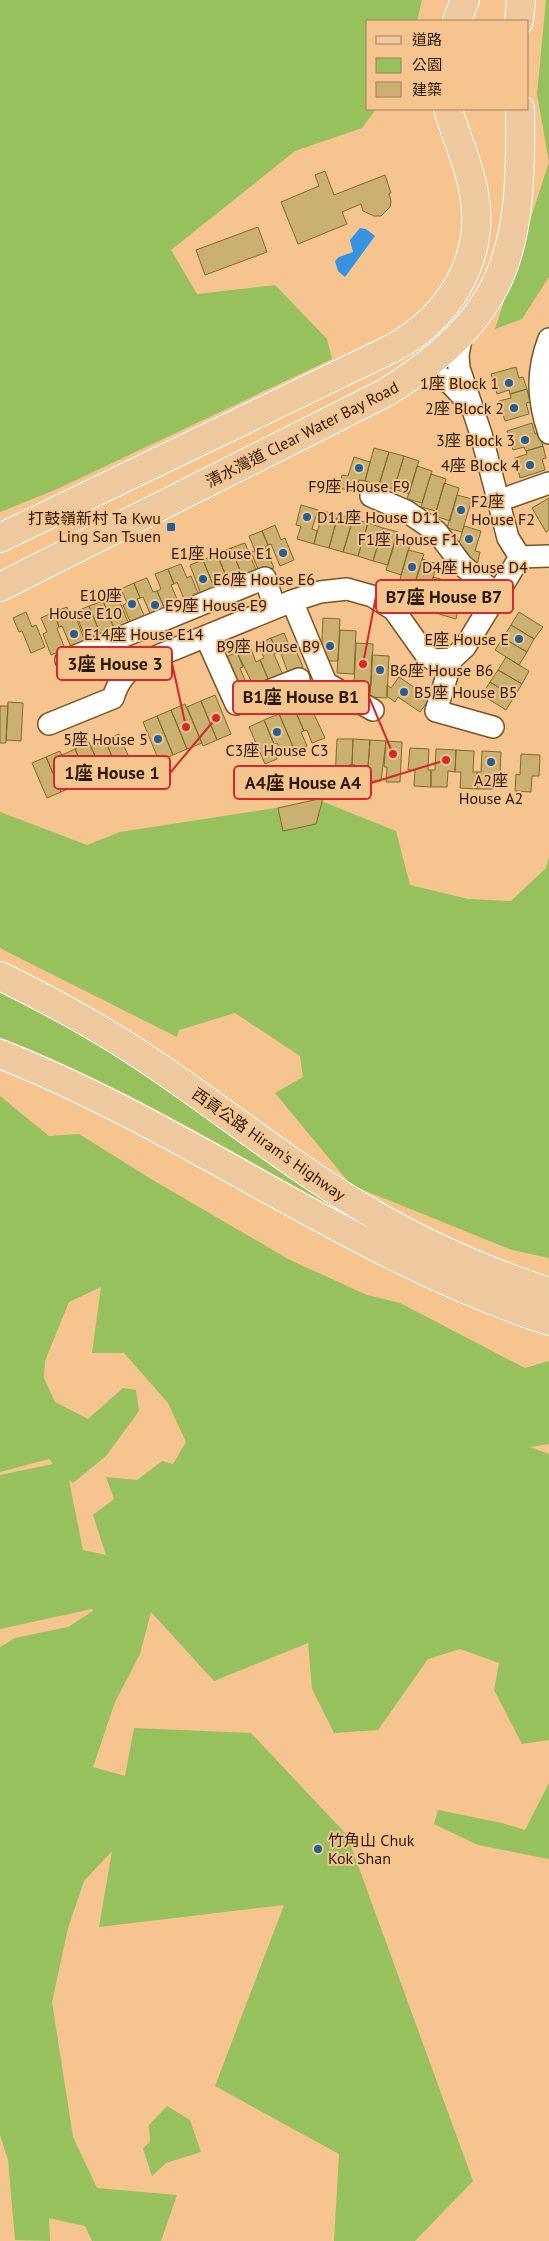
<svg xmlns="http://www.w3.org/2000/svg" width="549" height="2241" viewBox="0 0 549 2241" font-family="'PT Sans','Noto Sans TC',sans-serif">
<style>
.green{fill:#96c15d;fill-rule:evenodd}
.water{fill:#3793e2}
.building{fill:#cbb171;stroke:#826a29}
.lines{fill:none;stroke-linecap:round;stroke-linejoin:round}
.minor-casing{stroke:#7d531d;stroke-width:24}
.major-casing{stroke:#fff;stroke-width:30}
.minor{stroke:#fff;stroke-width:21}
.major{stroke:#eec89e;stroke-width:28}
.poi-dot{fill:#226197;stroke:#f5c48f;stroke-width:2}
.labels{text-anchor:middle;stroke-width:4;stroke-linejoin:round;paint-order:stroke}
.poi-label{font-size:16px;fill:#2a1803;stroke:#f5c48f;text-anchor:end}
.street-label{font-size:16px;fill:#2a1803;stroke:#f5c48f}
.leader{fill:none;stroke:#d62828;stroke-width:2}
.callout-dot{fill:#d62828;stroke:#f5c48f;stroke-width:2}
.callout{fill:#f5c48f;stroke:#d62828;stroke-width:2}
.callout-label{font-size:18px;text-anchor:middle;font-weight:bold;fill:#2a1803}
</style>
<rect width="100%" height="100%" fill="#f5c48f"/>
<path class="green" d="M0 0H422L417 21H368V109H376L362 128 295 151 171 250 197 294 275 285 327 339 332 359 57 489 0 512Z
M546 0H549V277L522 319 495 329 549 162 537 94Z
M321 801 396 831 410 885 468 899 511 901 546 868 549 856V1258L512 1250 351 1185 275 1093 303 1077 300 1056 235 1013 179 1030 177 1037 0 948V812L87 845 120 832Z
M0 987 87 1031 380 1234C254 1165 133 1089 0 1037Z
M0 1096 49 1136 79 1134 151 1179 290 1260 367 1295 400 1303 525 1368 549 1361V1444L530 1447 549 1454V1740L522 1744 494 1690 499 1663 460 1649 428 1659 378 1730 334 1733 312 1689 308 1643 214 1681 151 1612 140 1654 115 1702 93 1767 125 1776 134 1728 251 1733 347 1835 473 2181 415 2241H334L339 2154 215 2086 284 1905 99 1927 112 1851 84 1881 68 1928 52 2002 73 2137 97 2188 177 2195 161 2241H92L85 2226 49 2218 50 2241 15 2240 8 2160 0 2135V1647L15 1638 68 1627 93 1611 92 1609 0 1629V1475L53 1464 49 1459 0 1472ZM101 1287 92 1353H124L168 1403 186 1442 173 1464 162 1461 137 1480 106 1477 114 1499 93 1515 106 1555 83 1550 69 1480 73 1483 106 1456 139 1411 136 1390 123 1388 88 1419 55 1402 44 1378 45 1361 69 1302Z
M549 1783V1859L478 1845 434 1824 438 1810 502 1823 525 1830Z
M167 2106 190 2120 201 2152 166 2163 152 2176 143 2149 150 2141 149 2125Z"/>
<path class="water" d="M360 228 366 229 375 236 345 277 338 271 335 261 339 257 353 252 350 240Z"/>
<path class="building" d="M325 171 334 195 385 175 391 193 389 194 391 201 390 207 381 216H374L363 211 361 204 342 212 347 224 298 244 281 202 319 186 315 175Z
M258 227 267 252 205 275 196 250Z
M516 367 519 378 523 377 527 389 510 394 509 390 497 394 491 374Z
M527 389 530 402 526 403 529 414 505 421 499 401 511 398 510 394Z
M532 423 535 434 539 433 543 446 526 451 524 447 513 450 507 431Z
M543 446 546 458 542 459 545 470 520 478 515 458 527 454 526 451Z
M374 448 389 452 379 485 365 481Z
M389 452 404 456 394 489 379 485Z
M404 456 419 461 409 494 394 489Z
M354 457 370 462 365 481 359 480 356 492 339 488 342 475 348 476Z
M417 466 432 471 422 503 407 499Z
M431 474 446 479 436 511 421 507Z
M444 483 459 488 450 521 435 516Z
M457 495 472 499 462 532 447 528Z
M549 498V530L546 532 532 508Z
M301 505 318 510 312 529 317 531 314 544 297 539 301 526 296 525Z
M323 511 338 515 329 548 314 544Z
M338 515 353 519 343 552 329 548Z
M353 519 368 523 358 556 343 552Z
M368 523 383 528 373 561 358 556Z
M275 525 281 540 285 538 294 560 280 566 271 544 268 545 262 531Z
M464 526 481 531 475 551 480 552 477 565 459 560 463 547 458 546Z
M383 528 398 532 388 565 373 561Z
M262 531 268 545 265 547 274 568 260 574 251 552 255 551 249 536Z
M396 537 411 542 401 575 386 570Z
M245 543 258 575 244 580 231 548Z
M231 548 244 580 230 586 217 554Z
M408 550 424 554 414 587 399 583Z
M217 554 230 586 216 592 203 560Z
M422 559 437 564 428 596 412 592Z
M203 560 216 592 202 597 190 565Z
M181 564 187 578 191 576 200 598 186 604 177 582 174 584 168 569Z
M168 569 174 584 171 585 180 606 166 612 157 591 161 589 155 574Z
M433 577 448 581 439 614 424 609Z
M147 578 153 592 157 591 166 612 152 618 143 597 140 598 134 583Z
M134 583 140 598 137 599 146 620 132 626 123 605 127 603 121 589Z
M454 583 470 587 465 607 459 606 456 619 439 614 442 601 448 602Z
M117 595 130 627 116 633 103 601Z
M103 601 116 633 102 638 89 606Z
M89 606 102 638 88 644 75 612Z
M67 607 72 621 77 620 85 641 71 647 62 626 59 627 54 612Z
M26 612 32 627 36 625 45 647 31 653 22 631 19 632 13 618Z
M54 612 59 627 57 628 65 649 51 655 43 634 47 632 41 618Z
M519 612 543 627 534 639 511 625Z
M323 618 340 619 338 661H321Z
M511 625 534 639 527 652 503 638Z
M340 630 356 631 354 674 337 673Z
M284 633 290 647 294 646 303 667 288 673 280 651 277 653 271 638Z
M271 638 277 653 274 654 283 675 269 681 260 660 264 658 258 644Z
M503 638 527 652 519 665 495 650Z
M356 643 373 644 371 686 354 685Z
M250 647 256 662 260 660 269 681 254 687 237 652Z
M237 652 243 667 240 668 249 690 235 695 224 658Z
M372 655 389 656 387 698 370 697Z
M506 657 529 671 522 684 498 670Z
M498 670 522 684 514 697 490 682Z
M399 677 430 698 420 712 398 697 395 702 387 696V685L391 688Z
M490 682 514 697 506 710 482 695Z
M215 695 231 734 217 740 201 701Z
M201 701 217 740 203 746 187 707Z
M308 701 325 738 312 743 307 730 304 731 294 708Z
M8 702 23 703 21 741 6 740Z
M185 704 202 743 187 749 171 710Z
M0 706H8L6 743H0Z
M294 708 304 731 301 732 307 746 295 751 279 714Z
M171 710 187 749 173 755 157 716Z
M279 714 295 751 283 756 277 743 274 744 264 720Z
M157 716 173 755 159 761 143 722Z
M264 720 274 744 271 745 277 759 265 764 249 727Z
M119 734 134 769 120 775 105 740Z
M337 739H353L352 765H349L348 780 335 779Z
M353 739 370 740 367 781 354 780 355 765H352Z
M105 740 120 775 106 781 91 747Z
M370 740 386 741 381 781H367Z
M386 741 402 742 400 782H386L387 767H384Z
M89 742 104 777 90 783 75 749Z
M410 748 429 749 428 770H431V787L414 786 415 770H408Z
M75 749 90 783 76 789 62 755Z
M436 749 456 750 455 772 448 771 447 787H431V770H435Z
M456 750 474 751 473 772H477V789L460 788 461 772H455Z
M60 751 75 786 61 792 46 757Z
M482 751 501 752 500 774 494 773 493 789H477V772H481Z
M521 754 540 755 539 776H532L531 792 515 791 516 774 520 775Z
M46 757 61 792 47 798 32 763Z
M323 798 316 824 283 831 278 808Z"/>
<g class="lines">
<g class="minor-casing">
<path id="minor" d="M462 333 458 355 459 368 481 434 508 538 520 557
M549 339C536 372 538 401 549 433
M412 376C441 371 448 379 466 401
M371 496 406 511 437 532 462 565 497 595
M498 501 549 483
M520 557 549 556
M292 601 326 683 373 710
M206 637 236 704 299 679
M452 659 436 711 493 727
M66 660 265 578 275 608
M49 724 113 698C118 682 124 674 138 664L292 601 320 592 347 589 372 596 394 610 426 655 434 660 452 659 465 647 520 557"/>
</g>
<g class="major-casing">
<path id="major" d="M457 21 465 0
M519 21 521 0
M0 538 393 348C449 317 486 259 474 193 469 164 456 137 448 109
M0 587 385 393C511 315 522 248 520 109
M0 976C47 999 92 1023 136 1052 213 1102 284 1161 363 1208 421 1243 485 1271 549 1292
M0 1054C190 1129 354 1257 549 1321"/>
</g>
<use href="#minor" class="minor"/>
<use href="#major" class="major"/>
</g>
<g class="poi-dot">
<circle cx="509" cy="383" r="5"/>
<circle cx="514" cy="408" r="5"/>
<circle cx="525" cy="440" r="5"/>
<circle cx="530" cy="465" r="5"/>
<circle cx="359" cy="468" r="5"/>
<circle cx="461" cy="510" r="5"/>
<circle cx="307" cy="517" r="5"/>
<rect x="166" y="522" width="10" height="10" rx="2.5"/>
<circle cx="469" cy="539" r="5"/>
<circle cx="283" cy="553" r="5"/>
<circle cx="412" cy="567" r="5"/>
<circle cx="203" cy="579" r="5"/>
<circle cx="132" cy="604" r="5"/>
<circle cx="155" cy="605" r="5"/>
<circle cx="74" cy="634" r="5"/>
<circle cx="519" cy="639" r="5"/>
<circle cx="330" cy="646" r="5"/>
<circle cx="380" cy="670" r="5"/>
<circle cx="404" cy="692" r="5"/>
<circle cx="277" cy="732" r="5"/>
<circle cx="158" cy="739" r="5"/>
<circle cx="491" cy="762" r="5"/>
<circle cx="318" cy="1849" r="5"/>
</g>
<g class="labels">
<g class="poi-label">
<text x="499" y="389">1座 Block 1</text>
<text x="504" y="414">2座 Block 2</text>
<text x="515" y="446">3座 Block 3</text>
<text x="520" y="471">4座 Block 4</text>
<text x="359" y="492" text-anchor="middle">F9座 House F9</text>
<text x="471" y="507" text-anchor="start">F2座<tspan x="471" dy="18">House F2</tspan></text>
<text x="317" y="523" text-anchor="start">D11座 House D11</text>
<text x="161" y="524">打鼓嶺新村 Ta Kwu<tspan x="161" dy="18">Ling San Tsuen</tspan></text>
<text x="459" y="545">F1座 House F1</text>
<text x="273" y="559">E1座 House E1</text>
<text x="422" y="573" text-anchor="start">D4座 House D4</text>
<text x="213" y="585" text-anchor="start">E6座 House E6</text>
<text x="122" y="601">E10座<tspan x="122" dy="18">House E10</tspan></text>
<text x="165" y="611" text-anchor="start">E9座 House E9</text>
<text x="84" y="640" text-anchor="start">E14座 House E14</text>
<text x="509" y="645">E座 House E</text>
<text x="320" y="652">B9座 House B9</text>
<text x="390" y="676" text-anchor="start">B6座 House B6</text>
<text x="414" y="698" text-anchor="start">B5座 House B5</text>
<text x="148" y="745">5座 House 5</text>
<text x="277" y="756" text-anchor="middle">C3座 House C3</text>
<text x="491" y="786" text-anchor="middle">A2座<tspan x="491" dy="18">House A2</tspan></text>
<text x="328" y="1846" text-anchor="start">竹角山 Chuk<tspan x="328" dy="18">Kok Shan</tspan></text>
</g>
<g class="street-label">
<text transform="translate(302 434) rotate(-27)" y="6">清水灣道 Clear Water Bay Road</text>
<text transform="translate(269 1144) rotate(35)" y="6">西貢公路 Hiram's Highway</text>
</g>
</g>
<path class="leader" d="M363 664L376 596M186 727L172 663M393 754L369 697M216 718L170 773M446 760L371 783"/>
<g class="callout-dot">
<circle cx="363" cy="664" r="5"/>
<circle cx="186" cy="727" r="5"/>
<circle cx="393" cy="754" r="5"/>
<circle cx="216" cy="718" r="5"/>
<circle cx="446" cy="760" r="5"/>
</g>
<g class="callout">
<rect x="376" y="580" width="137" height="33" rx="5"/>
<rect x="57" y="647" width="115" height="33" rx="5"/>
<rect x="233" y="681" width="136" height="33" rx="5"/>
<rect x="54" y="756" width="116" height="33" rx="5"/>
<rect x="234" y="766" width="137" height="33" rx="5"/>
</g>
<g class="callout-label">
<text x="444" y="603">B7座 House B7</text>
<text x="115" y="670">3座 House 3</text>
<text x="301" y="703">B1座 House B1</text>
<text x="112" y="779">1座 House 1</text>
<text x="303" y="789">A4座 House A4</text>
</g>
<rect x="366" y="20" width="162" height="90" fill="#f5c48f" stroke="#a47f57"/>
<rect x="376" y="36" width="25" height="8" fill="#eec89e" stroke="#a47f57"/>
<text x="412" y="45" font-size="15" fill="#2a1803">道路</text>
<rect x="376" y="58" width="25" height="15" fill="#96c15d" stroke="#a47f57"/>
<text x="412" y="70" font-size="15" fill="#2a1803">公園</text>
<rect x="376" y="82" width="25" height="15" fill="#cbb171" stroke="#a47f57"/>
<text x="412" y="95" font-size="15" fill="#2a1803">建築</text>
</svg>
